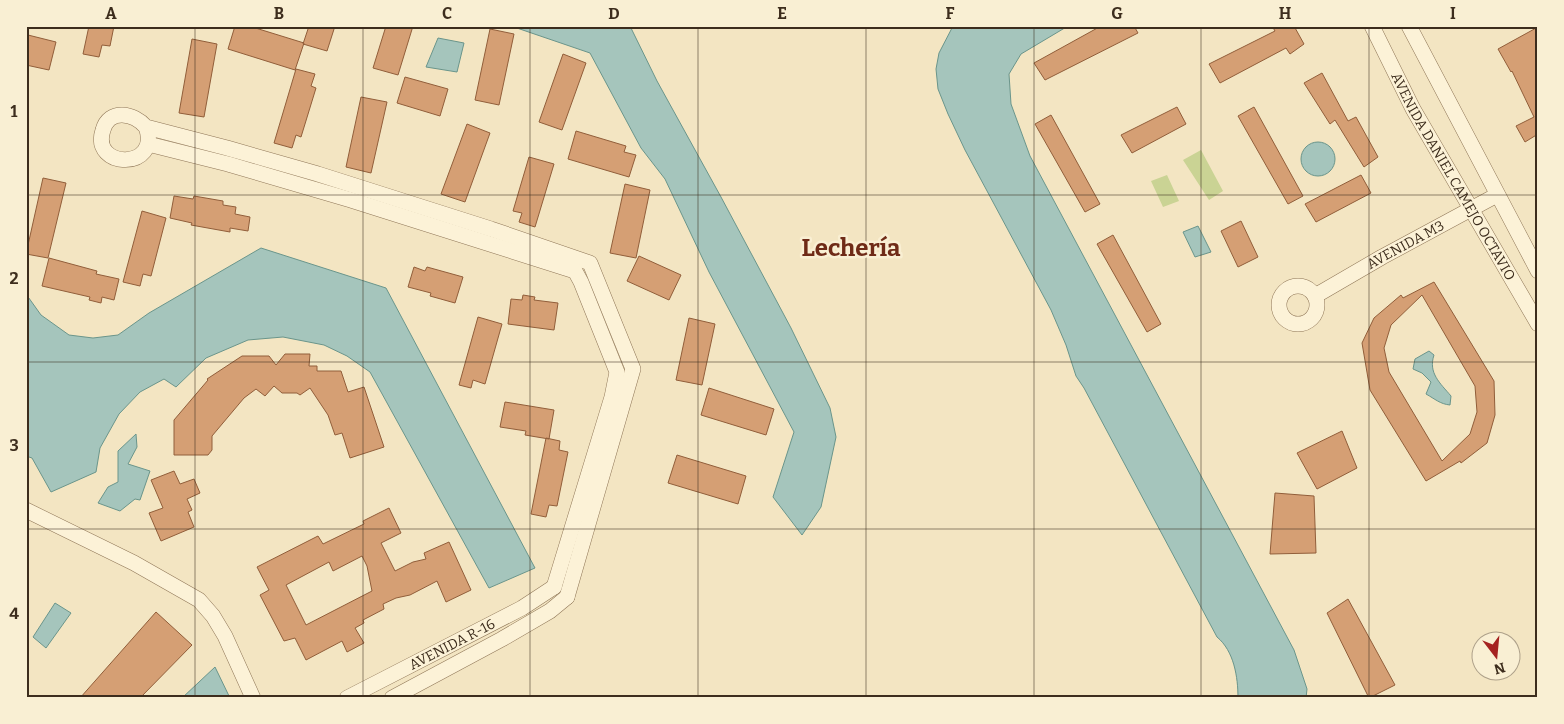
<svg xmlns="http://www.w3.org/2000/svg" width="1564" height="724" viewBox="0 0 1564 724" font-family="Bitter,serif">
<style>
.green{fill:#cad394}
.water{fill:#a5c5bc;stroke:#6a958b}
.building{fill:#d59f74;stroke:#915e3a;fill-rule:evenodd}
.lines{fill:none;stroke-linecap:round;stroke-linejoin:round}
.minor-casing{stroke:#8f7657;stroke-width:16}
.minor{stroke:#fcf2d7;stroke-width:15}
.grid{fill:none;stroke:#3d2d1d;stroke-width:1;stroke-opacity:0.55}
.labels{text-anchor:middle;stroke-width:5;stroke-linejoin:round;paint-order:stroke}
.street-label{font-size:14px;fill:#3d2d1d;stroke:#f9efd3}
.town-label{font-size:24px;font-weight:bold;fill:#6f2b17;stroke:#f9efd3}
.neatline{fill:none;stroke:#3d2d1d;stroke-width:2}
.grid-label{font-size:16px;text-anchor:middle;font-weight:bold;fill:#3d2d1d}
</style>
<rect width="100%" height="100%" fill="#f3e5c2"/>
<path class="green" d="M1201 150 1223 191 1209 200 1183 160Z
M1167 175 1179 201 1163 207 1151 181Z"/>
<path class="water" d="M511 26H630L657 81 721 197 791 328 830 408 836 437 821 507 802 535 773 497 794 432 709 272 665 179 641 148 590 53Z
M953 26H1068L1021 54 1009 74 1011 104 1030 156 1294 650 1307 689 1306 698H1238C1238 677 1234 651 1217 637L1084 388 1076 376 1066 345 1051 310 965 150 948 114 938 89 936 69 939 53Z
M438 38 464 43 457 72 426 67Z
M1301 159a17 17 0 1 1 34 0a17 17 0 1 1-34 0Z
M1198 226 1211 252 1195 257 1183 232Z
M261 248 386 288 535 568 489 588 370 372 347 356 324 345 283 337 248 340 206 358 176 387 164 379 140 392 119 414 100 448 96 472 51 492 32 458 26 456V294L41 315 69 335 93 338 118 335 149 313Z
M1429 351 1434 355C1428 373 1440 383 1451 396L1450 405C1440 404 1435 399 1426 394L1431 382 1422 373 1413 369 1415 359Z
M136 434 137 447 128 464 150 471 140 500 135 499 120 511 98 503 108 487 118 482V451Z
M55 603 71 613 46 648 33 637Z
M215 667 230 698H182Z"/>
<path class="building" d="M89 26H114L110 46 102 45 99 57 83 54Z
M235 26H249L304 43 295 70 228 49Z
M309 26H335L327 51 303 44Z
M386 26H413L398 75 373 68Z
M1101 26H1134L1138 33 1045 80 1034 63Z
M1272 26H1294L1304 44 1290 54 1286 48 1220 83 1209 64 1275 31Z
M1538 27V134L1525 142 1516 126 1534 117 1512 71 1511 72 1498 49Z
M490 29 514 34 499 105 475 100Z
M28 35 56 42 49 70 26 65V43Z
M192 39 217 44 204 117 179 113Z
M563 54 586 63 562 130 539 122Z
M296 69 315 74 311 86 316 88 301 137 296 135 292 148 274 143Z
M1322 73 1348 121 1356 117 1378 157 1364 167 1335 120 1330 124 1304 83Z
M405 77 448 89 440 116 397 103Z
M361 97 387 102 371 173 346 167Z
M1177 107 1186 124 1132 153 1121 135Z
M1254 107 1303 196 1288 204 1238 116Z
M1051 115 1100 204 1085 212 1035 124Z
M467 124 490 133 465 202 441 194Z
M576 131 626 146 624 152 636 155 629 177 568 159Z
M529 157 554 164 535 227 519 222 522 213 513 211Z
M1361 175 1371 193 1316 222 1305 204Z
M43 178 66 183 48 258 26 254Z
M625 184 650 190 636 258 610 253Z
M174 196 193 199 194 196 223 201V205L236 207 235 214 250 217 248 231 230 228V232L191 225 192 223 170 218Z
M142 211 166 218 151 276 143 274 140 286 123 282Z
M1241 221 1258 257 1238 267 1221 231Z
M1113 235 1161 324 1147 332 1097 244Z
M639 256 681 275 669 300 627 281Z
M49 258 97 271 96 274 119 279 114 300 102 297 101 303 89 300 90 297 42 286Z
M414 267 425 271 427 267 463 277 455 303 430 296 431 293 408 287Z
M1434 282 1494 381 1495 415 1487 443 1461 463 1460 461 1426 481 1370 390 1362 343 1374 318 1401 295 1403 298ZM1422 295 1475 386 1477 412 1470 434 1442 461 1389 372 1384 348 1391 325Z
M523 295 535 297 534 300 558 303 554 330 508 324 511 299 522 300Z
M478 317 502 324 485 384 473 380 471 388 459 385Z
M689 318 715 324 702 385 676 380Z
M285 354H310L309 366H317V371H341L348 392 364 387 384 447 350 458 342 433 335 435 328 415 310 388 300 395 297 393H282L274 386 265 396 256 389 244 398 212 436V450L208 455H174V420L208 380 207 379 242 356H269L276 365Z
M709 388 774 409 766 435 701 415Z
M505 402 554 410 549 439 525 435 526 431 500 427Z
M1342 431 1357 468 1317 489 1297 453Z
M546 438 560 441 559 450 568 452 557 506 549 505 546 517 531 514Z
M677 455 746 476 738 504 668 483Z
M174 471 180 484 194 479 200 493 187 499 192 510 188 512 194 527 161 541 149 513 163 508 151 480Z
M1275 493 1314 496 1316 553 1270 554Z
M389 508 401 533 381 543 395 571 413 562 426 559 424 553 449 542 471 590 446 602 437 581 410 595 396 598 383 604 384 609 363 620 364 623 355 628 364 643 347 652 342 641 306 660 295 638 284 641 260 595 269 590 257 567 318 536 323 544 364 524 363 521ZM362 556 367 566 372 591 306 625 286 585 329 562 333 571Z
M1348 599 1395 685 1369 698 1327 613Z
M156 612 192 645 140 698H80Z"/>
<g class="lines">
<g class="minor-casing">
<g id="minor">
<path id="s1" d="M1372 26 1413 109 1538 324"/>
<path d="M1409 26 1538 271"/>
<path d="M146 127C162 170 90 170 103 130 109 108 134 113 146 127L227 148 318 174 491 229 590 263 633 369 567 597"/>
<path d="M148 144 228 164 351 200 575 271 581 282 617 372 612 397 554 587"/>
<circle cx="1298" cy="305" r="19"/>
<path id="s2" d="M1315 296 1382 257 1497 195"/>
<path d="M26 510 134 563 199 600 213 616 225 636 253 698"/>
<path id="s3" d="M347 698 522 608 554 587"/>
<path d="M392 698 502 639 550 611 567 597"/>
</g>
</g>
<use href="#minor" class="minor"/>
</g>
<path class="grid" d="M195 26V698M363 26V698M530 26V698M698 26V698M866 26V698M1034 26V698M1201 26V698M1369 26V698M26 195H1538M26 362H1538M26 529H1538"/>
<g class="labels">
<g class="street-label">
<text dy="5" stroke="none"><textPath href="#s1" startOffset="171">AVENIDA DANIEL CAMEJO OCTAVIO</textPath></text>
<text dy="5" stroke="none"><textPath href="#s2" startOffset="104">AVENIDA M3</textPath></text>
<text dy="5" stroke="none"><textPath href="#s3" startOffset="118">AVENIDA R-16</textPath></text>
</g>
<g class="town-label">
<text x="851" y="256">Lechería</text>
</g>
</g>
<rect width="1564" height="724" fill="none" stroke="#f9efd3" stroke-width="55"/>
<g transform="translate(1496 656) rotate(164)"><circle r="24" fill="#f9efd3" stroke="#aea18a"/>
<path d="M0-4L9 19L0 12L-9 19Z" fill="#a52220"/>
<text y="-8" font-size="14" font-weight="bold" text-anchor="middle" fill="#3d2d1d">N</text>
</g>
<rect x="28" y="28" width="1508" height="668" class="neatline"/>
<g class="grid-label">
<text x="111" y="19">A</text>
<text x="279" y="19">B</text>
<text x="447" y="19">C</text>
<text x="614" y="19">D</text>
<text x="782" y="19">E</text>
<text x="950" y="19">F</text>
<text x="1117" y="19">G</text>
<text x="1285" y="19">H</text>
<text x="1453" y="19">I</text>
<text x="14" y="117">1</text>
<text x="14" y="284">2</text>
<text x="14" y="451">3</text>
<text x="14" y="619">4</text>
</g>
</svg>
